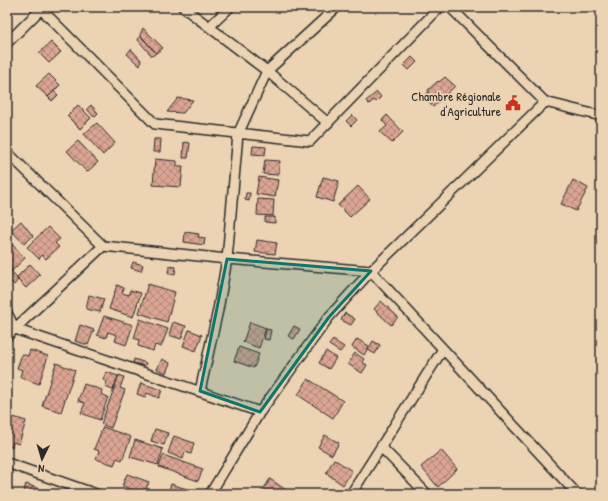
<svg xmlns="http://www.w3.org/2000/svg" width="608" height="501" viewBox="0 0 608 501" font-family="'Patrick Hand',sans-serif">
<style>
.building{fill:url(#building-cross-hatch);stroke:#2b2b2b}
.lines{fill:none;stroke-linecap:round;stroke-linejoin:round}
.street-casing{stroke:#2b2b2b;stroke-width:12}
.street{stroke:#ebd3b3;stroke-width:9}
.marked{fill:#0f766e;fill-opacity:0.2;stroke:#0f766e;stroke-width:3;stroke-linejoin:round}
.labels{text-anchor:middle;stroke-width:3.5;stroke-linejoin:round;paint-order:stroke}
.poi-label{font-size:13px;fill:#2b2b2b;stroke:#ebd3b3;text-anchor:end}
</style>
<defs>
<pattern id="building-cross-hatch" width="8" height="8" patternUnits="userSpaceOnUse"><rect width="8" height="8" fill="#dba493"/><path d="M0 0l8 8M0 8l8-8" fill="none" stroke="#b28678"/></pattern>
</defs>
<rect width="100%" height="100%" fill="#ebd3b3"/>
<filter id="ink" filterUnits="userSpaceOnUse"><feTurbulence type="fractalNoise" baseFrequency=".025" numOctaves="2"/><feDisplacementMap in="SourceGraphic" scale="8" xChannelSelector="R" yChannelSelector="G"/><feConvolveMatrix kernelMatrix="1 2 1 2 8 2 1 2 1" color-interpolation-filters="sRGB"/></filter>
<g filter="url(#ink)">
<path class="building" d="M7 7H15L8 14Z
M143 28 163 48 156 53 140 35Z
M140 35 156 53 152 56 138 40Z
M51 42 61 52 49 63 39 53Z
M131 49 141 60 140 66 127 54Z
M412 57 417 62 409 70 404 65Z
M49 74 60 85 48 97 36 86Z
M445 77 455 86 433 107 423 97 429 92 428 90 438 81 439 82Z
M54 91 58 95 52 101 48 97Z
M377 92 381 97 376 102 374 100 369 104 366 101Z
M178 98 193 100 183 113 167 112Z
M78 105 91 118 80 129 67 116Z
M91 105 98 113 94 117 87 109Z
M352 115 357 120 351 126 346 121Z
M387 115 403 132 392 143 380 132 387 126 382 120Z
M97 123 115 143 103 155 84 134Z
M154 139H161L160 152H153Z
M78 141 98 162 87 172 67 151Z
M184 142 190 143 188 158H183Z
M253 146 266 147 265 155 252 154Z
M155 159 177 161V166H183L181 187 153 185Z
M265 160 280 161 278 175 263 174Z
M259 177 278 180 275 197 256 194Z
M323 177 339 181 333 202 317 197Z
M573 180 588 188 576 211 561 204Z
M358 186 370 199 350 217 338 205Z
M246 193H250L249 201 245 200Z
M258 199 274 200 273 216 257 215Z
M265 217H275V223L265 222Z
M21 221 33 236 24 244 11 230Z
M48 227 60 239 55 243 59 247 46 259 42 255 39 259 27 247Z
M185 232 199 234 198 237 205 238 204 245 184 242Z
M7 239 25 258 12 271 8 267H7Z
M257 240 277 243 275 254 255 252Z
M133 262 143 265 141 271 131 268Z
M30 264 40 275 26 288 16 278Z
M169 266 176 267 175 274 168 273Z
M8 268 19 279 14 285 7 278V269Z
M148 284 175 292 167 322 139 313Z
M117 285 124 288 122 293 129 295 130 290 141 293 133 317 109 309Z
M89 295 104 299 100 312 86 309Z
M381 301 398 317 391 325 374 309Z
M345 313 355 319 351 325 341 320Z
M104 316 133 325 126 345 115 341 117 335 108 332 106 338 97 335Z
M140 319 168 329 161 347 155 345 153 351 138 346 139 340 134 338Z
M173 322 186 326 181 339 169 335Z
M250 322 266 328 259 348 243 342Z
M80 325 94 330 88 345 75 341Z
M294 326 300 329 294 339 288 336Z
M266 329 271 330 269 340 264 339Z
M189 330 202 335 196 351 183 346Z
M357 339 369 346 364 355 352 347Z
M333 340 344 347 340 352 329 345Z
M373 341 380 345 375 354 368 350Z
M239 347 259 354 254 368 234 361Z
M30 350 48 356 39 384 20 377 22 370 17 368 22 354 28 356Z
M326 351 336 358 329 369 319 363Z
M355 353 364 359 362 362 367 365 362 373 348 364Z
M134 359 146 363 145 366 133 363Z
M162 359 170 363 166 373 157 369Z
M56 363 75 370 61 412 42 406Z
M106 372 118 376 113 390 105 387 107 382 103 380Z
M119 375 124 377 120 388 125 390 111 428 101 424Z
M308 379 343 401 333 418 298 395Z
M141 383 162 390 159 398 147 393 145 397 137 394Z
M84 384 102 390 101 394 108 397 100 420 81 413 85 403 78 401Z
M7 415 26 421 19 444 13 442 12 447 7 446Z
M103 427 131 437 122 460 117 458 114 465 96 459 99 451 94 449Z
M155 429 168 433 164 445 151 441Z
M325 435 339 443 332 455 318 447Z
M174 436 194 443 191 454 185 452 183 459 168 453Z
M135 440 163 449 158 465 130 457Z
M441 450 457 469 438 487 421 467Z
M163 455 203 469 198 481 159 467Z
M334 459 352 471 343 485 326 473Z
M127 474 149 482 144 494 122 486Z
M270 479 286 490 284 494H260Z
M26 484 55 494H23Z
M171 484 199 493V494H168Z"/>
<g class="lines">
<g class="street-casing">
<path id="street" d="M183 7 267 71 328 123
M450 7 545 102 601 116
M41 9 155 124 310 141 440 7
M209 27 230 7
M7 43 43 7
M7 152 103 246 227 259 371 271 577 494
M7 313 15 329 260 412
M7 336 103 246
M200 391 218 310 227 259 238 134 267 71 337 7
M381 447 427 494
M7 463 96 494
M210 494 260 412 329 317 371 271 545 102
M351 494 443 349"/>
</g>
<use href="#street" class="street"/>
</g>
</g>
<path class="marked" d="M227 259 371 271 329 317 260 412 200 391Z"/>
<defs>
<g id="civic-bare" transform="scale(1.2)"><path d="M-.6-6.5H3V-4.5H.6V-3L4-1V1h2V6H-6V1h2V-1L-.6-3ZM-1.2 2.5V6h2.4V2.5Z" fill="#c8321e" stroke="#ebd3b3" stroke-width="2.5" paint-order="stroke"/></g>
</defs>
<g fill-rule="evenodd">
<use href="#civic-bare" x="513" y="103"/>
</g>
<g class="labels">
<g class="poi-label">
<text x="501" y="101">Chambre Régionale<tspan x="501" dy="15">d'Agriculture</tspan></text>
</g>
</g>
<rect width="608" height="501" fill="none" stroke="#ebd3b3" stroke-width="24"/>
<rect x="12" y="12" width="584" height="477" fill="none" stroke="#2b2b2b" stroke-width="1.5" filter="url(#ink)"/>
<g transform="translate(42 459) rotate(185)" stroke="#ebd3b3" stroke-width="3" paint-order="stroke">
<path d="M0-3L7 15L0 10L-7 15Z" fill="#2b2b2b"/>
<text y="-6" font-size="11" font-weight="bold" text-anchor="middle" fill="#2b2b2b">N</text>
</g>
</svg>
